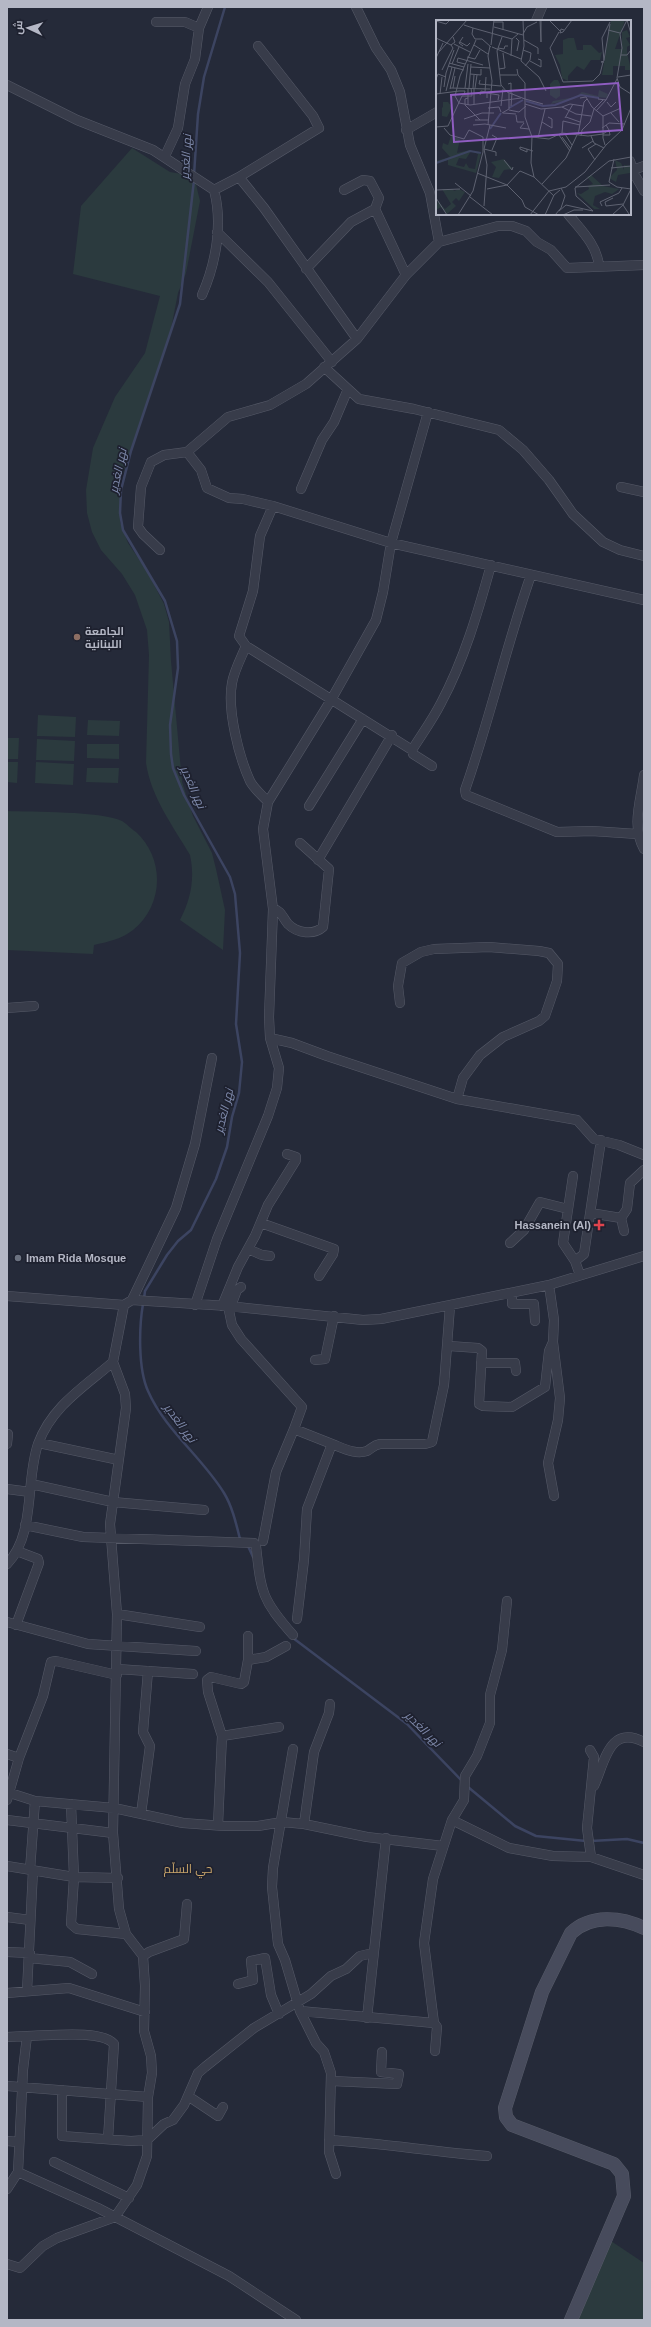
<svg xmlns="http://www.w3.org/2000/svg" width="651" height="2327" viewBox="0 0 651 2327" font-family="Arial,Cairo,sans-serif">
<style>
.green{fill:#2b3a3e}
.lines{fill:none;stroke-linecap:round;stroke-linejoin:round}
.stream{stroke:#3c4461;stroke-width:2.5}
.street-casing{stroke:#565a68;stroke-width:10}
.secondary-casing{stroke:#565a68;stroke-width:14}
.street{stroke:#383c4a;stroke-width:9}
.secondary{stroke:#474b5c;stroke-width:13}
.education-dot{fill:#8d6e63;stroke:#1e212f;stroke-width:1.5}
.health-dot{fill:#e0444e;stroke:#1e212f;stroke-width:1.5}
.worship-dot{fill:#6b7280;stroke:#1e212f;stroke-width:1.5}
.labels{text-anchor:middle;stroke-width:3.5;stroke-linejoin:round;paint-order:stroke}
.poi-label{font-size:11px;font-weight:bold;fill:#b4b7c5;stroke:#1e212f;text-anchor:start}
.water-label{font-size:12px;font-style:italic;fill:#7e89aa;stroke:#1e212f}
.neighbourhood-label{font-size:12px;fill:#caa66b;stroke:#1e212f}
.inset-river{fill:none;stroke:#3c4461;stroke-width:2}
.inset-road{fill:none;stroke:#5e6271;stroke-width:1}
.view{fill:#8f5dc1;fill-opacity:0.15;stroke:#8f5dc1;stroke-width:2}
.inset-edge{fill:none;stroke:#b4b7c5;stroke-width:2}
</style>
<rect width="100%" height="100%" fill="#252a39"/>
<path class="green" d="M132 148 170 172 194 176 200 201 186 273 178 293 169 339 120 483V522L128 543 147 571 164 604 169 622 171 661 182 782 193 816 212 853 216 869 225 910 223 950 180 920C191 899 195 878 190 855 173 826 151 797 146 763L149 655 147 630 135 595 122 574 101 550 92 532 87 513 86 490 93 448 115 397 145 353 160 296 73 274 81 206Z
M38 715 76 717 75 737 37 736Z
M88 720 120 721 119 736 87 735Z
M7 738H19L18 759H7Z
M37 739 75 741 74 761 36 760Z
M87 744H119V759L87 758Z
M7 762H18L17 783 7 782Z
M36 762 74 764 73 785 35 783Z
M87 768H119L118 783 86 782Z
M7 811C32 812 101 811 122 821 126 823 131 829 136 832 165 859 164 905 133 930 122 939 107 942 94 945L93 954 7 950Z
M611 2241 644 2263V2320H578Z"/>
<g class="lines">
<path class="stream" d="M194 175 198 114 204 77 225 7
M144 1299 145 1291 167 1255 178 1241 191 1230 216 1179 227 1147 232 1117 239 1093 242 1062 236 1024 240 953 235 894 230 877 184 795 173 768 171 754 170 725 178 668 177 641 165 601 123 530 120 513 121 490 131 451 180 304 194 180
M143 1304C139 1327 138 1369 148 1391 165 1430 202 1457 224 1493 232 1506 236 1523 240 1539
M248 1546 253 1557
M293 1638 407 1724 463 1782
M468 1787 515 1826 536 1836 586 1841
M591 1841 627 1839 644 1843"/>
<g class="street-casing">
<path id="street" d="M356 7 376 48 391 70 400 92 410 145 430 193 439 242
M536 21 542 7
M156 22H185L199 28
M7 85 77 120 153 150 214 190C223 224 216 263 202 295
M406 130 437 112
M165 156 178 128 185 84 195 59 199 28 208 7
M630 161 633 170 631 172
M633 170 644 166
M630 173 636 177 644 191
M239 177 319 128 313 116 258 46
M214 190 239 177 264 208 357 339
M344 190 363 180 370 181 379 198 375 209
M568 214C581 230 597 245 599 266
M217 232 268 282 332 362
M306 269 351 222 375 209 406 275
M324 367 359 399 414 409 499 430 523 450 549 480 573 514 603 542 620 550 644 556
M187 452 201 470 207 488 229 498 243 499 273 506 391 543 644 600
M621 487 644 492
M301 489 322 440 334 422 348 389
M160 550 143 534 138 527 141 487 151 462 164 455 187 452 228 417 270 405 306 384 357 339 406 275 439 242 498 226H512L526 231 537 242 551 250 567 268 644 265
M531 575C506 646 490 719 465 790L466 795 557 832 592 831 637 834
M246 646 412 750 413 754 432 766
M412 750C422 734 433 719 441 703 464 660 478 612 491 565
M644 775C641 800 631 826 644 849
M268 802C263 796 254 789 250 781 239 757 227 710 232 683 234 671 241 658 246 646L239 636 253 591 260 536 273 506
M309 806 363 719
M318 860 392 735
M273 909C282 911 282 917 288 924 298 934 314 935 323 927L329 869 300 843
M400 1003 398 986 402 963 421 952 434 949 489 947 539 951 549 953 558 964 557 981 545 1016 539 1021 503 1037 480 1055 463 1078 457 1099
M7 1008 34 1006
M270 1038 292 1043 327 1056 457 1099 577 1120 594 1139 619 1145 644 1155
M573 1176 563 1243 575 1261
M590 1213 621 1218 624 1231
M621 1218 627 1209 630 1183 644 1170
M261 1223 334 1249 333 1254 319 1276
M510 1243 524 1230 540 1202 568 1209
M248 1249 262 1255 270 1256
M580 1275 575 1261 584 1254 601 1140
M512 1293V1304H534L535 1321
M7 1296 124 1305 132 1300 176 1208 195 1144 212 1058
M132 1300 228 1306 363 1320 381 1319 549 1285 644 1256
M195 1305 217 1239 268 1116 277 1088 279 1068 270 1038 269 1017 273 909 263 829 268 802 331 700 376 620 383 592 391 543 428 412
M222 1306 238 1267 255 1236 268 1205 296 1160V1157L287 1154
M228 1306 232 1325 241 1339 302 1407 294 1429 276 1472 263 1541
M231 1306 237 1290 241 1287
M553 1342 560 1398 558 1420 548 1463 554 1496
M449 1346 478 1348 482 1351 479 1404 483 1406 512 1407 545 1387 549 1351 553 1342 554 1320 549 1285
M315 1360 325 1359 334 1316
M481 1363H515L516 1371
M294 1429 332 1444 307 1509 304 1560 297 1619
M39 1443 119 1460
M7 1444 8 1434
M332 1444C343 1448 355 1455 367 1451 372 1448 374 1445 380 1444H425L432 1442 444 1385 450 1306
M31 1484 113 1502 204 1510
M7 1489 30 1492
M25 1525 83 1537 254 1543 256 1546C261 1593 262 1600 293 1635
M7 1564C36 1534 25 1482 38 1444 52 1406 84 1387 113 1362L124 1305
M117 1614 200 1627
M7 1622 88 1644 196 1651
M16 1625 39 1563 38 1559 17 1551
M248 1660V1636
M117 1669 193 1674
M222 1736 279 1727
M293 1749 273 1868 272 1887 278 1944 285 1960 300 2011 316 2043 324 2052 331 2073 329 2152 336 2174
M590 1750 594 1757 587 1828 591 1857
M7 1754 19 1758
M594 1786C605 1762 609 1724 644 1742
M7 1792 35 1801 114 1808 183 1823 224 1826H258L282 1822 304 1824 367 1837 443 1846
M7 1800 19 1758 43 1696 51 1662 56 1661 117 1675
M71 1804 74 1877 71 1924 77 1929 126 1934
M141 1814 150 1746 143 1732 148 1671
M7 1820 113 1833
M452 1820 509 1848 553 1856 591 1857 644 1875
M304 1824 314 1752 329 1713 330 1704
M218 1825 222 1736 208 1692 207 1680 211 1677 241 1684 244 1682 248 1660 266 1657 286 1646
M7 1866 74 1877 118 1878
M30 1870 35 1801
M7 1917 30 1920
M7 1952 30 1953
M143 1956 149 1952 184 1939 187 1904
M29 1958 70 1962 92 1974
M238 1984 253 1980 251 1961 265 1958 271 1995 279 2014
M27 1991 33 1870
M7 1993 69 1988 145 2012
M300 2011 434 2023
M367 2018 386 1838
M27 2036C47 2036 101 2029 114 2044L108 2139
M7 2037 27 2036 23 2070 18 2172 98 2208 229 2276 296 2320
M435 2051 437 2027 434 2023 424 1943 433 1879 452 1820 464 1800 465 1776 477 1756 490 1723V1695L502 1650 507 1601
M332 2081 397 2084 399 2074 381 2072 382 2052
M7 2086 148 2097
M62 2090V2136L131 2141 147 2140 164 2124 173 2120 184 2105 198 2073 205 2067 254 2028 311 1994 331 1976 346 1969 360 1956 373 1953
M188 2096 218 2116 223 2107
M329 2140C382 2143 434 2152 487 2156
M7 2141 19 2142
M54 2162 129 2198
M7 2189 18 2172
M7 2264 20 2268 43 2246 57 2238 115 2217 137 2185 147 2156 148 2097 152 2073 151 2056 144 2031 145 1986 143 1956 126 1934 119 1909 113 1833 117 1614 110 1524 126 1408 125 1394 113 1362"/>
</g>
<g class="secondary-casing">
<path id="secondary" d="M571 2320 624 2196 622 2174 614 2164 512 2125 506 2117 505 2108 542 1992 571 1933C591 1914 621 1917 644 1928"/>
</g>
<use href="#street" class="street"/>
<use href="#secondary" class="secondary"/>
</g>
<circle class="education-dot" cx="77" cy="637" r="4"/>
<path class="health-dot" d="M597 1219h4v4h4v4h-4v4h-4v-4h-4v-4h4z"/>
<circle class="worship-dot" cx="18" cy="1258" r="4"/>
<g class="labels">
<g class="poi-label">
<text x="85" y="635">الجامعة<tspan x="85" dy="13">اللبنانية</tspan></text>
<text x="591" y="1229" text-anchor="end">Hassanein (Al)</text>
<text x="26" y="1262">Imam Rida Mosque</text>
</g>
<g class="water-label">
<text transform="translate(186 157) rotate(-87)" y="4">نهر الغدير</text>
<text transform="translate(118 471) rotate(-78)" y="4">نهر الغدير</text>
<text transform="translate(193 787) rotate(66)" y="4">نهر الغدير</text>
<text transform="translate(224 1111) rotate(-76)" y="4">نهر الغدير</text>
<text transform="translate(180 1423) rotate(53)" y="4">نهر الغدير</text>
<text transform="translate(423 1729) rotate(44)" y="4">نهر الغدير</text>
</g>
<g class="neighbourhood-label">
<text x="188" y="1873">حي السلّم</text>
</g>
</g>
<g transform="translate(436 20)">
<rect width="195" height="195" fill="#252a39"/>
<path d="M175 0H189L179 29H186V12L191 10 194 17 190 18 194 25 191 27V32L195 50H189V46H177V55H166ZM132 18H138L141 30H147V25H155L163 33 166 32 164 40H155L148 50 141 46 132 56V61L126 58 124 45 119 35 127 34V20ZM118 60H122L124 64V76L120 79 114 75V64ZM163 70 172 74 171 78 145 75 138 79 115 84 117 81 139 77 146 72 162 76ZM7 82H12L16 87 11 97 6 96V88L4 89 7 87ZM15 116 24 119 21 133 34 130 45 134 40 153 12 145V140L0 144V141L14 137 6 128 7 123 12 125ZM35 131 42 134 39 149 33 148 30 143 28 147 20 145 23 138 30 139ZM68 139 77 149 68 150 63 158 56 157 60 147 55 142ZM179 140 185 143 188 150V145L195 146V159L194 153 182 155 180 162 173 158 181 150ZM155 155 167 166 183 169 176 174 169 172 159 176 157 185 164 189H158L141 173 145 174 153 169 152 166 157 164 151 157ZM6 169H17L18 171 23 169 29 172 23 181 20 178 16 182 20 186 11 194 5 187 0 190 2 181 9 189 15 184Z" fill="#2b3a3e" fill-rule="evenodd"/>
<path class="inset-river" d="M90 81 107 86 119 85 145 75 163 78M73 88 87 80M54 109 65 93M0 143 34 131 45 133"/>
<path class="inset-road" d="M87 0 88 26 85 41 103 57 110 71M104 0 105 22V0M113 0 124 11M191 0 195 14M191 0 184 14 186 28 181 58 184 67 195 74M0 1 10 4 14 0M58 2H67V10M28 5 37 8 36 14 39 19H46L55 27M58 7 87 15M37 8 76 19 82 14M128 10 125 9 124 13 127 12 136 0M172 10 184 13M123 12 114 28 127 62 157 61 164 54 167 42M87 14 91 7 101 2M0 18 15 25 19 22 17 17M80 18 83 21 81 31M40 20 24 56 19 76 23 83 34 85 85 78M88 20 102 28V34M24 22 31 26 34 23M18 24 34 32M38 25 52 34M55 25 58 0M27 26 23 23 27 17M56 27 85 39M62 28 68 29 69 26H72M87 30 95 33 94 40 89 46M61 31 65 65 71 72 89 79M61 31 66 17M3 32 31 0M185 35H191L195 30M75 36 76 19M31 37 39 39 44 30M0 38 7 23M168 40 174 4M94 41 105 47V40L102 39M168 42H165L168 41 166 18 174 2M13 43 28 47M16 44 23 27M29 44 21 42 22 38 47 45M12 46 28 50M35 47 54 48M63 49 69 48 67 33M81 49 82 55 89 63V79L107 84M6 50 17 28 15 25M34 54 45 55V49M64 55H81M182 57 195 55M0 59 2 54 10 57M44 60 43 64 65 66M72 64 75 63V73M8 67 10 53 18 30M14 68 54 69M17 68 19 56M29 68 32 44M32 68V85M33 68 35 44M37 68 38 55M38 68V84M39 68 41 55M14 69 19 48M10 71 16 47M0 74 23 71H29L28 75M4 74 6 57M44 75 45 71 49 72 50 57M32 78 29 79V85L44 100M51 78V73L63 75 62 80M144 78 150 77 156 87 167 96V118L169 125M89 79V97L96 117 95 143 98 157 118 176M162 79 170 80 181 59M171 82 175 87 180 82M89 84 105 89 126 87 140 94 155 96M65 86 67 69M75 86 76 73M126 87 134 84 147 86M52 88 63 87 65 92M158 89 167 80M73 90 83 92 90 86M160 91 170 80M66 93 73 89V73M67 93 80 94M175 93 183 102M80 95 81 102H88M167 96 185 88M130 97 144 102M129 98 137 84M28 99 46 93H58M39 100H52M106 102 116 108V99L112 97M88 103 84 108 93 109M37 105 49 104 70 108M52 105 56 61 52 36 54 26M0 107 12 106 26 76H36L35 68M8 108 14 115 28 119 33 110 47 117V132L37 171 22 195M166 108 173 103 189 104M126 113 127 101 144 105M129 114 136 125M167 114 173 110 170 105M123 115 134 131M142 115 148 82 151 79M167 115H174L173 110M145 116 146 110 154 102 158 89M155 116 158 123 168 128M96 117 113 119 126 113 152 116 167 114M126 117 135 129M102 118 109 89M84 127 97 131M84 127V129L91 132V129M146 128 157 121M48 129 60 132V136M56 130 61 118 56 115M178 139 173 162 181 167 195 169 187 185 193 194M68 140 76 150 77 147M159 140 152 129 160 124M175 148 195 146M41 153 71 165 86 180 89 187 103 195M19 163 35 176M106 164 130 138 141 115M139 167 174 165M51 169 71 165 84 151 98 157M0 170 24 169M34 177 57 195M0 178 11 195M177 178 169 182 170 186 187 184M48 186 51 145 48 129 54 105M166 186 164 182 183 173 186 168M123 191 130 185 157 191 140 176 139 168 173 141 195 137M94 195 113 171 130 167 149 152 170 125 186 110 195 88M109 195 118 175 124 170M119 195 125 188 129 176 125 168M127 195 138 190H147M176 195 187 185"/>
<path class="view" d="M182 63 186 110 18 122 15 75Z"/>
<rect width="195" height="195" class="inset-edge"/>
</g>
<rect width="651" height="2327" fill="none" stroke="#b4b7c5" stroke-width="16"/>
<g transform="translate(28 28) rotate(274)" stroke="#1e212f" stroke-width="3" paint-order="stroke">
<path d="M0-3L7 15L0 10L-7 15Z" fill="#b4b7c5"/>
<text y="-6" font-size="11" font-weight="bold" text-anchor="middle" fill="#b4b7c5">ش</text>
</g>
</svg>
